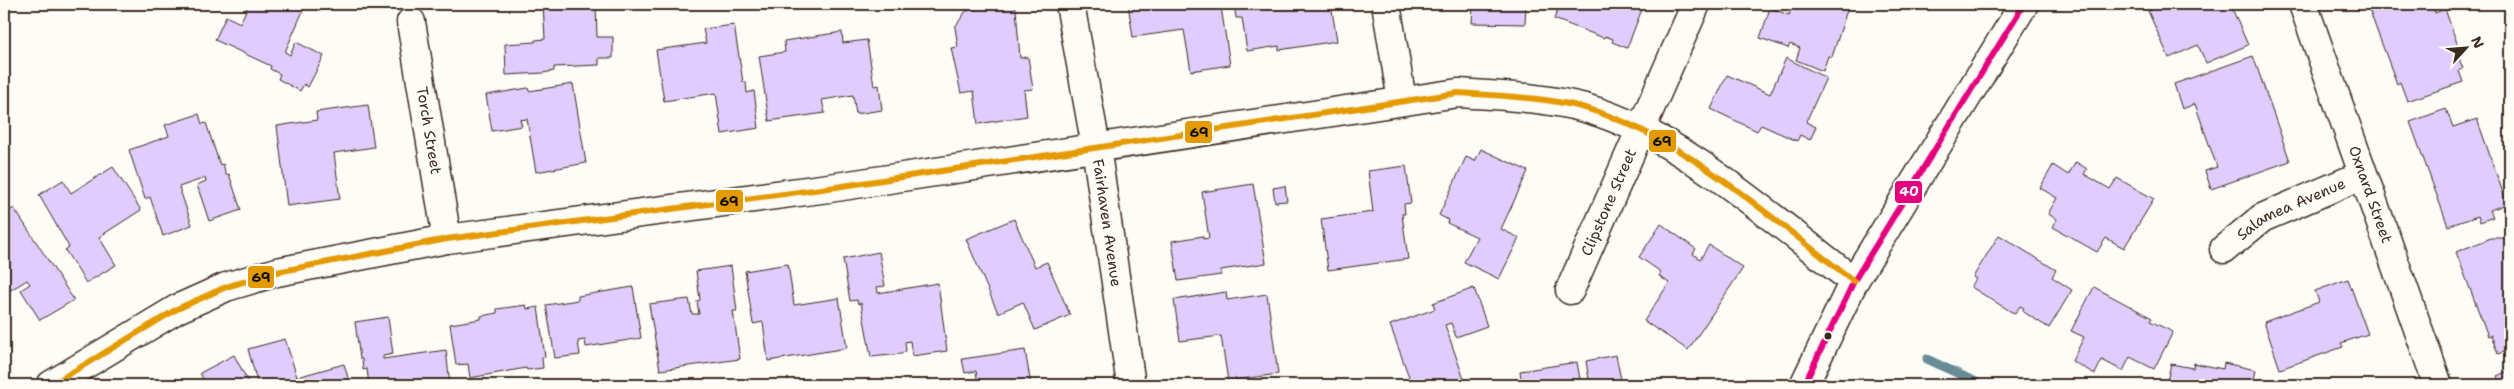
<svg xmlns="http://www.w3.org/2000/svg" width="2514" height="389" viewBox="0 0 2514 389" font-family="'Shantell Sans',sans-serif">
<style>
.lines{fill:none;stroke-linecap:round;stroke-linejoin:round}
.stream{stroke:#678c96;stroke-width:9}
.building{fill:#e0ccfd;stroke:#3b2a1e}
.minor-casing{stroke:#3b2a1e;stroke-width:31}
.secondary-casing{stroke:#3b2a1e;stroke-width:31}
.minor{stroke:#fdfcf7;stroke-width:28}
.secondary{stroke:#fdfcf7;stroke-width:28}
.bus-1-casing{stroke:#fdfcf7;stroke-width:10}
.bus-2-casing{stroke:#fdfcf7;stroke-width:10}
.bus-1{stroke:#e5007d;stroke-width:6}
.bus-2{stroke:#e49a03;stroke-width:6}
.bus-dot{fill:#3b2a1e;stroke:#fdfcf7;stroke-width:2}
.labels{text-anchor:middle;stroke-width:5;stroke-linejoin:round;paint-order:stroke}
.street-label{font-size:15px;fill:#3b2a1e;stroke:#fdfcf7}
.line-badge{stroke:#fdfcf7;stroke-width:2}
.badge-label{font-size:14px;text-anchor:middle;font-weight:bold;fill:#fff}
.pale-badge-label{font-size:14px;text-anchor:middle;font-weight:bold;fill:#111}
</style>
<rect width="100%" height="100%" fill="#fdfcf7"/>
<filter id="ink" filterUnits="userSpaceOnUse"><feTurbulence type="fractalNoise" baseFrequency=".02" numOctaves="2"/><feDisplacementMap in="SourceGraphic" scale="10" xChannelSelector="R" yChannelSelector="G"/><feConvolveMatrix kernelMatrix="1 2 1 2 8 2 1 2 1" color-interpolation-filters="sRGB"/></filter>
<g filter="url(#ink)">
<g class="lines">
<path class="stream" d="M1927 359 1982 385"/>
</g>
<path class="building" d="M249 4H306L285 52 290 55 296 42 324 56 308 87 304 84 300 91 278 79 280 74 270 69 271 66 215 40 226 16 240 23Z
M543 4H596L597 37H613V58H599V65L554 67V71L543 73 506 75 505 44 535 42V40L545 39Z
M985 4H1012L1016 9 1020 58 1028 57 1033 89 1024 90 1027 116 978 124 974 91 961 93 951 48 958 47 955 27 966 11 980 8 979 6Z
M1128 4H1210L1211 8 1221 7 1230 65 1191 71 1184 30 1133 37Z
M1234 4H1331L1337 41 1279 50V46L1247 51 1242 18H1236Z
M1473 4H1526L1525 24 1472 23Z
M1560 4H1618L1634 10 1637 4H1644L1627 48 1612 42 1613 39 1605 36 1604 38 1554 19Z
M1793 4H1849L1832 57 1828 56 1823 71 1796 60 1800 48 1790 44 1788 48 1760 38 1770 8 1789 15Z
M2163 4H2230L2248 45 2206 63 2198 45 2169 58 2148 11Z
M2367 4H2432L2435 13 2445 9 2458 46 2455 47 2463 69 2459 71 2463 82 2407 101 2400 82 2397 84Z
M734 25 743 82H746L747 93 754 91 759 128 722 134 716 93 664 101 656 50 706 43 703 29Z
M842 32 843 43 867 40 874 86 879 85 882 110 856 114 853 95 822 100 825 113 769 121 759 56 785 52 784 41Z
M2253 56 2290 161 2211 189 2205 171 2217 167 2195 104 2182 109 2174 84Z
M1786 58 1826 78 1806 122 1816 127 1810 140 1800 135 1797 141 1761 125 1757 131 1711 109 1727 75 1770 94Z
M573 84 586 163 536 172 527 119 520 120 522 126 492 131 486 95 528 88 529 91Z
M368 105 374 147 334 153 340 199 287 206 277 126 317 120 316 112Z
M2446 109 2453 127 2477 119 2507 204 2490 210 2493 217 2480 222 2478 216 2448 226 2410 122Z
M199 114 202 124 206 123 220 165 223 164 226 175 229 174 241 210 209 221 197 185 206 181 205 178 179 187 192 225 163 236 150 197 145 199 129 150 169 136 165 125Z
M1481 149 1528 171 1501 229 1519 238 1499 279 1464 262 1477 237 1447 223 1448 220 1439 215 1466 157 1475 161Z
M2076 162 2087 169 2084 174 2110 189 2117 178 2154 199 2124 248 2106 238 2097 252 2053 227 2057 219 2048 214 2057 198 2040 188 2053 165 2068 175Z
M1406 166 1411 203 1404 204 1405 214H1402L1408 259 1328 270 1321 219 1373 212 1368 171Z
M113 167 141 210 99 237 116 265 86 283 65 250 69 247 39 195 63 180 71 193Z
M1253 184 1266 263 1221 270V275L1178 281 1172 241 1203 236V239L1209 238 1202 192Z
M1285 186 1287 201 1275 202 1273 188Z
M14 208 74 300 40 320 21 290 30 284 27 280 4 294V214Z
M1014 219 1035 267 1047 262 1070 315 1035 330 1023 302 998 313 966 239Z
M1661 224 1696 249 1693 254 1700 259 1709 245 1743 268 1688 350 1644 321 1669 283 1659 276 1661 272 1639 257Z
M1999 235 2056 270 2052 277 2072 290 2049 328 2022 311 2024 308 2020 306 2015 314 1971 287 1976 279 1973 277Z
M2491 238H2505V242L2510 240V350L2498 354 2491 335 2488 336 2456 252Z
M879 252 885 286 877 287 878 293 938 283 947 351 912 356 910 341 905 342 906 351 901 354 871 357 861 303 858 304 857 300 850 301 843 259Z
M788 264 794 305 839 298 847 348 768 361 763 322 753 324 745 271Z
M731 266 737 311H733L740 359 660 370 649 304 689 299 692 314H699L697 301 700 300 696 271Z
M2348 279 2368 334 2341 343 2343 347 2280 369 2264 322 2319 302 2315 291Z
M633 287 641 338 586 347 585 340 578 341 580 355 555 358 546 305 578 300V296Z
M2094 287 2152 318 2150 321 2173 332 2154 369 2130 357 2123 371 2102 360 2095 374 2072 361 2084 337 2071 331Z
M1474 288 1487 326 1456 337 1451 323 1445 325 1466 385H1412L1390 325 1435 309 1433 303Z
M1226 292 1227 300 1267 294 1278 374 1228 381 1221 336 1180 341 1174 300Z
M526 305 527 309 538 307 545 357 542 358 543 368 527 370 526 368 470 378 468 364 456 365 450 324 481 319V316L497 313V309Z
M388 317 393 354 383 356V359L446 350 450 385H369L367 369 363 370 362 359H360L355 322Z
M285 339 297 377 344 364 350 385H258L248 349Z
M1025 350 1031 385H978L976 371 965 373 962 359Z
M234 355 250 385H206L200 373Z
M1616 355 1622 385H1590L1586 361Z
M1577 362 1581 385H1519H1522L1520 371Z
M2194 363 2223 369 2224 363 2256 370 2253 385H2166L2171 364 2193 368Z
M2510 370V385H2502L2497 376Z"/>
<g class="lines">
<g class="minor-casing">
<g id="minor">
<path id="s1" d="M1070 4 1096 147 1131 385"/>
<path d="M1386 4 1402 101"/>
<path id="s2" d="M2303 4 2438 385"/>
<path id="s3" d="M411 22 447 239"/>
<path id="s4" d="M2224 249 2262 218 2362 175"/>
<path id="s5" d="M1570 290 1696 4"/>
<path d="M51 385 177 309 226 287 277 272 447 239 836 187 1458 93C1501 96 1544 97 1585 108 1684 136 1773 221 1854 281"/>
</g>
</g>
<g class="secondary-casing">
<path id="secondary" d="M1804 385 1854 281 2024 4"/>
</g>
<use href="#minor" class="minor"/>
<use href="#secondary" class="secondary"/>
<g class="bus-1-casing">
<path id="bus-1" d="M1804 385 1854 281 2024 4"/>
</g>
<g class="bus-2-casing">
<path id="bus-2" d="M51 385 177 309 226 287 277 272 447 239 836 187 1458 93C1501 96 1544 97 1585 108 1684 136 1773 221 1854 281"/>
</g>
<use href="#bus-1" class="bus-1"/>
<use href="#bus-2" class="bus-2"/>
</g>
</g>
<circle class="bus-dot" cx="1828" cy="336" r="4.5"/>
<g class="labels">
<g class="street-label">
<text dy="5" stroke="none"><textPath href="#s3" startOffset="110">Torch Street</textPath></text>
<text dy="5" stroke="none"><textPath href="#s2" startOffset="202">Oxnard Street</textPath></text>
<text dy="5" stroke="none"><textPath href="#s5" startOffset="96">Clipstone Street</textPath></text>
<text dy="5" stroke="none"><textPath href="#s4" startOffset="79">Salamea Avenue</textPath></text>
<text dy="5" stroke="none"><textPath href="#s1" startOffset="222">Fairhaven Avenue</textPath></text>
</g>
</g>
<g class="line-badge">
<rect x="1184" y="120" width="29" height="24" rx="5" fill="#e49a03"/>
<rect x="1648" y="129" width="29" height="24" rx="5" fill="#e49a03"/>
<rect x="1894" y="180" width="29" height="24" rx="5" fill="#e5007d"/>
<rect x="715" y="189" width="29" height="24" rx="5" fill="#e49a03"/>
<rect x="247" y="265" width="28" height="24" rx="5" fill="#e49a03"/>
</g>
<g class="badge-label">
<text x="1909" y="196">40</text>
</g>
<g class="pale-badge-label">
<text x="1199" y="137">69</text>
<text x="1662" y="146">69</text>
<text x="729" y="206">69</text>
<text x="261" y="282">69</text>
</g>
<rect width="2514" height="389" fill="none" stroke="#fdfcf7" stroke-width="20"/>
<rect x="10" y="10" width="2494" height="369" fill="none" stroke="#3b2a1e" stroke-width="2" filter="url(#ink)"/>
<g transform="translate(2466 48) rotate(64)" stroke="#fdfcf7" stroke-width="4" paint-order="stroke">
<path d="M0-4L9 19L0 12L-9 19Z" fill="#3b2a1e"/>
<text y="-8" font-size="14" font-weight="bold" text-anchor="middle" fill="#3b2a1e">N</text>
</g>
</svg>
